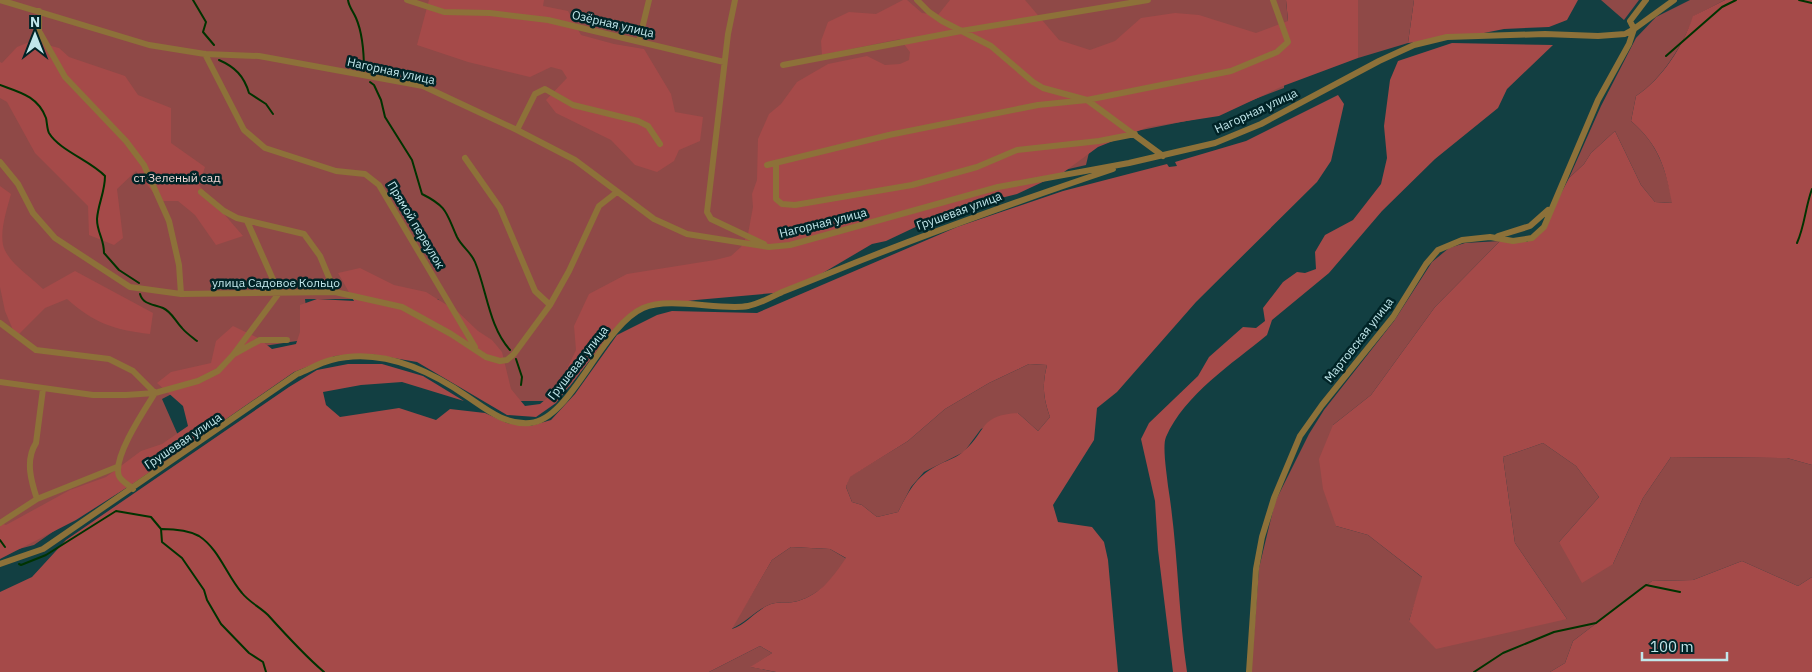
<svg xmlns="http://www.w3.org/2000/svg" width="1812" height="672" viewBox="0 0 1812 672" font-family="'IBM Plex Sans',sans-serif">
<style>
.green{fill:#8f4947}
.forest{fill:#a54a49;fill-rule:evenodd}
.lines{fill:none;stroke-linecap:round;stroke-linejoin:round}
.stream{stroke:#030;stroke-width:2}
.minor{stroke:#8d7139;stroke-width:6}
.labels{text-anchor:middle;stroke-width:5;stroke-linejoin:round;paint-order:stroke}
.street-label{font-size:12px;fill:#c1e7eb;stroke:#012427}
.park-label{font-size:12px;fill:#f2d7d5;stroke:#012427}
</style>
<rect width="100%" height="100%" fill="#123f42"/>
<path class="green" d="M0 0H1286L1288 21 1285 41 1284 88 1211 116 1092 140 1086 165 949 197 641 293 570 386 545 401H485L476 358 438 299H305L310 339 264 346 162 399 181 442 34 545 0 554Z
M1358 0H1414L1408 43 1358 58Z
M1601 0H1639L1624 20Z
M1690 0H1725L1694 16C1682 46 1663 78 1636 96L1631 121C1659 145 1665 168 1673 203L1655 202 1641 185 1615 131 1591 153 1584 164 1569 178 1601 106 1636 38 1656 17Z
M1500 241 1435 307 1371 395 1333 425 1336 526 1368 535 1423 578 1409 621 1567 619 1515 543 1503 457 1543 443 1576 466 1599 497 1559 542 1613 564 1643 498 1671 457 1787 458 1812 465V577L1798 586 1742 561 1693 580 1652 581 1573 641 1565 663 1550 672H1251L1259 568 1275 502 1309 434 1324 410 1394 321 1432 262 1449 248 1465 243Z
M1029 364 1047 365C1042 385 1043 397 1050 417L1038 431 1018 413 981 429 964 452 924 472 911 487 898 512 877 517 862 505 852 502 846 487 849 477 908 441 945 409 989 383Z
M791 547 830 549 847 559C834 577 821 594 798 601 789 604 779 601 771 604 757 609 746 623 731 629L772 560Z
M760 646 772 653 751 667 776 672H709Z"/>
<path class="forest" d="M429 0H544L543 6 568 11 581 35 614 44 644 49 671 94 675 112 703 117 700 141 679 150 674 161 657 172 635 165 611 140 556 113 546 100 567 78 562 70 551 67 530 77 468 62 417 45Z
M903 0H907L922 13 938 15 950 0H1025L1059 40 1090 50 1115 41 1141 18 1175 13 1199 15 1256 33 1288 21 1286 0H1358V58L1283 86 1219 116 1148 127 1098 147 1064 172 1017 194 993 200H980L943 214 886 241 872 244 816 277 774 293 696 300 642 307 612 332 556 403 536 417 507 415 417 362 370 354 335 356 294 372 134 483 76 520 0 559V523L6 525 70 490 106 477 141 451 162 444 188 426 183 406 157 383 171 372 211 363 216 341 233 326 258 338 272 349 296 344 300 332V305L317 299 354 301 338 273 360 268 394 285 426 292 458 312 478 331 492 340 502 352 511 389 525 406 540 404 557 390 576 350 574 326 589 294 627 274 715 260 731 256 741 247 748 234 753 207 752 194 757 180 758 139 769 114 781 104 797 82 828 64 867 56 885 65 900 64 909 60 910 52 900 39 822 55 821 41 828 22 849 12 876 14Z
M1414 0H1578L1567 20 1549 27 1504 29 1464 37 1408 43Z
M1725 0H1812V465L1787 458 1671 457 1643 498 1613 564 1582 583 1559 542 1599 497 1576 466 1543 443 1503 457 1515 543 1567 619 1436 649 1409 621 1422 577 1368 535 1336 526 1323 489 1319 459 1333 425 1371 395 1435 307 1500 241 1527 242 1546 228 1552 211 1569 178 1584 164 1591 153 1615 131 1641 185 1655 202 1672 203C1665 167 1659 145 1631 121L1636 96C1663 78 1683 46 1693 16Z
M32 41 59 48 69 57 125 76 138 95 171 108V143L205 167 199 185 243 236 216 245 195 215 178 201H160L136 171 117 189 123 238 114 245 89 235 88 206 35 153 7 102 0 98V62L2 63 17 47Z
M1452 43 1553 45 1507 89 1498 108 1435 159 1382 211 1329 273 1272 320 1267 335C1232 364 1185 394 1166 437 1162 446 1167 475 1168 486 1178 548 1178 610 1187 672H1173L1158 550 1155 501 1141 439 1149 423 1198 376 1209 357 1243 327 1256 328 1265 321 1263 308 1283 282 1297 272 1305 273 1316 269 1315 252 1325 235 1353 220 1381 184 1387 158 1384 126 1390 80 1398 61Z
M1338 95 1344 104 1331 161 1317 182 1196 302 1117 392 1097 408 1094 440 1053 505 1058 522 1092 527 1104 542 1108 560 1118 672H776L750 667 772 653 760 646 709 672H0V592L32 577 66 540 289 387 317 370 348 364H382L423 376 464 401 402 382 361 385 323 392 326 405 340 417 399 408 436 420 450 409 485 413 507 423 530 426 551 420 575 394 617 335 657 315 672 311 757 313 957 227 1063 191 1167 164 1169 167 1177 166 1175 162 1246 141ZM1029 364 1047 365C1042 385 1043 397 1050 417L1038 431 1018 413C979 415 987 431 964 451 958 457 948 460 940 464 916 476 910 489 898 512L877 517 862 505 852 502 846 487 850 477 908 441 945 409 989 383ZM791 547 830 549 846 558C833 577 821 594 798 601 790 604 779 601 771 604 757 609 747 624 732 629L772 560Z
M0 186 11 194C7 209 0 229 3 245 7 262 31 277 43 289L75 271 153 313 150 334C114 330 94 323 67 299L45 308 16 337 5 311 0 287Z
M1742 561 1798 586 1812 577V672H1550L1565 663 1573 641 1652 581 1693 580Z"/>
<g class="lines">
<path class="stream" d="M193 0 206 22 203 32 214 45
M348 0C349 7 353 11 356 18 363 34 364 55 364 71
M1799 0 1812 3
M1666 56 1722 7 1736 0
M219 60C235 67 244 76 249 93L266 104 273 114
M370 82 374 85 381 100 385 117 412 160 422 194C448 207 446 213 457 237 462 247 471 252 475 262 487 291 489 327 510 350
M0 85C19 92 38 96 46 118 47 122 47 129 49 133 59 150 91 161 105 176 105 192 98 204 97 219 97 233 104 238 104 253L119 270 139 283
M1797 243C1805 225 1805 208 1812 189
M140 294C143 305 154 304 163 308 172 312 175 321 182 328 186 333 192 337 197 341
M516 359 522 377 521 385
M162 529C174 529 188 530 199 536 219 549 227 576 242 593 249 602 260 607 268 615 286 635 304 655 324 672
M0 540 5 547
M19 564 21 565 46 555 116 511 151 517 161 529 162 542 182 558 204 590 207 600 221 624 249 653 263 662 266 672
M1474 672 1503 653 1554 632 1596 623 1646 585 1680 592"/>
<path class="minor" d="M0 0 149 45 205 54 259 56 423 86 517 130 575 160 654 219 687 234 769 247 790 245 998 187 1129 163 1215 143 1261 124 1379 61 1414 45 1447 37 1545 34 1598 36 1625 34 1634 29 1630 21 1646 0
M407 0 444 12 490 13 548 20 724 62
M735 0 728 34 707 212 711 219 764 244
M917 0 929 12 942 21 991 46 1033 82 1043 88 1087 100 1163 156
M39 11V31L65 77 126 141 144 165 169 221 179 265 181 294
M639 41 649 0
M205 54 244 130 265 148 336 171 365 174 379 185 475 347
M783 65 961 31 1148 0
M517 130 535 94 545 89 573 105 638 121 648 126 660 144
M465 158 500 208 535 291 550 305
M0 162 18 184 33 213 55 238 130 287 181 294 335 292 402 307 451 334 486 357 500 361 507 360 514 354 550 305 569 271 599 206 617 192
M776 163V199L782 204 795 205 912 185 977 167 1017 150 1099 141 1135 134
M767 165 889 135 1038 105 1087 100 1231 71 1277 52 1288 42 1273 0
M201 192 224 211 237 218 304 234 320 256 335 292
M1498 236 1530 226 1548 210
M0 323 36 350 109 359 133 371 155 393C145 409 112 458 119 476 121 481 129 485 133 489
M236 353 260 340H287
M0 382 93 395H126L155 393 198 381 218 371 233 355 279 293 247 221
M37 499C31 481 25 460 36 443L43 389
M0 523 37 499 117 467
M0 564 43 549 297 374C308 370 319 363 331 360 380 347 428 369 468 397 487 410 505 425 530 423 571 420 601 327 643 308 670 296 720 311 748 306 759 304 772 297 782 292 811 281 839 269 867 258 948 226 1030 197 1113 169
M1249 672 1256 569 1262 537 1274 498 1300 436 1322 405 1393 317 1426 264 1438 250 1462 240 1490 237 1513 241 1532 238 1544 227 1598 100 1629 44 1634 29 1674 0"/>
</g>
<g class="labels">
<g class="street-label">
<text transform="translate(613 24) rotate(13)" y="4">Озёрная улица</text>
<text transform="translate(391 71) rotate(12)" y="4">Нагорная улица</text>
<text transform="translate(1256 111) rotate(-25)" y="4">Нагорная улица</text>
<text transform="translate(959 211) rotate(-20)" y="4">Грушевая улица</text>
<text transform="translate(823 223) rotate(-14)" y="4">Нагорная улица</text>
<text transform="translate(416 225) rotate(59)" y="4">Прямой переулок</text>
<text x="276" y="287">улица Садовое Кольцо</text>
<text transform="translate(1359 340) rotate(-52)" y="4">Мартовская улица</text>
<text transform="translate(578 363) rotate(-52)" y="4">Грушевая улица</text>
<text transform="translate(183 441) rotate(-34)" y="4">Грушевая улица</text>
</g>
<g class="park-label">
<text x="177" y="182">ст Зеленый сад</text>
</g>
</g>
<g transform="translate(35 35)" stroke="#012427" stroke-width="4" paint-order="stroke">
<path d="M0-4L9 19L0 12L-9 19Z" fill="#c1e7eb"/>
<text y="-8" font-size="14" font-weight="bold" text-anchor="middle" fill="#c1e7eb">N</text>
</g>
<path d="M1642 652v8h85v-8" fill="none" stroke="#c1e7eb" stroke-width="2.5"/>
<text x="1650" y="652" font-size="15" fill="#c1e7eb" stroke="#012427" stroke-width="4" paint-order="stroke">100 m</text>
</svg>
